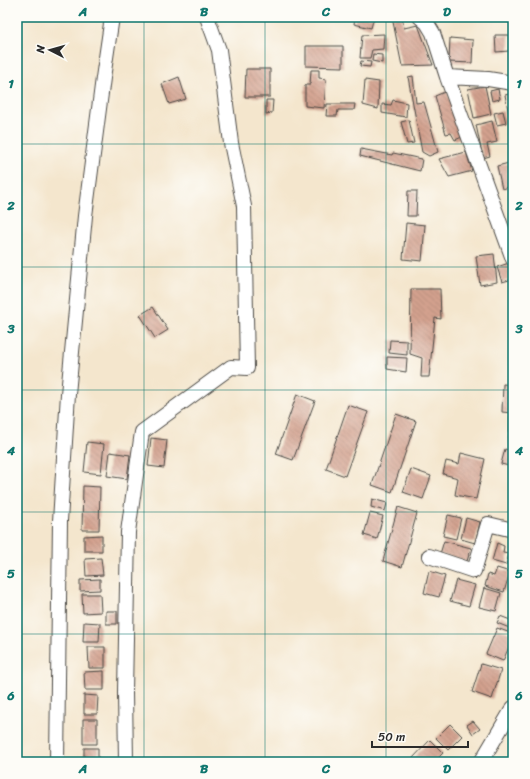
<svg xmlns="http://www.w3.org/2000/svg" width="530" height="779" viewBox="0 0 530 779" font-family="Sriracha,sans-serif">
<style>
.building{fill:url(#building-back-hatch)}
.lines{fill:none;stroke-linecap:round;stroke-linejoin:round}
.minor-casing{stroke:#494743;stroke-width:16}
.minor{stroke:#fff;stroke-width:14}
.grid{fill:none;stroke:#0f766e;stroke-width:1;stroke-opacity:0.55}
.neatline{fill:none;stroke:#0f766e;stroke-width:1.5}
.grid-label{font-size:13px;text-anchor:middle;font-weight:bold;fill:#0f766e}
</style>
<defs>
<pattern id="building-back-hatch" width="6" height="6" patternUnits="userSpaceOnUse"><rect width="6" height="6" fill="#d3a18e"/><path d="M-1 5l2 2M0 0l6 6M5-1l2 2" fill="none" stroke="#ab8374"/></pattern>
</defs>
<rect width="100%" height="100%" fill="#fdfcf7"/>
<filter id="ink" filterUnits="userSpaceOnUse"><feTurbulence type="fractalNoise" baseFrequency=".025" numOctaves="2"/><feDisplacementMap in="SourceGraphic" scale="8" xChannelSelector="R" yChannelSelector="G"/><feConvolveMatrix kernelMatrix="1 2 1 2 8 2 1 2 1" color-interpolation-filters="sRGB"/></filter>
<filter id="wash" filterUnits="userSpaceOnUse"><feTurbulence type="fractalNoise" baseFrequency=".012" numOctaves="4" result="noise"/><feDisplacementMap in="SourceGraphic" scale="16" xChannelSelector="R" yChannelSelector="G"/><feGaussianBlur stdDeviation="0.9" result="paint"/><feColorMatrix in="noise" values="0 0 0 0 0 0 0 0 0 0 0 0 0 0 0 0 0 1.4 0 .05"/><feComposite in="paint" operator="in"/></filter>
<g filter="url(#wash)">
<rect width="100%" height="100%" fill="#f4e6cd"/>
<g id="blocks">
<path class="building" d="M355 17H374L371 28 354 24Z
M392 17H402L404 28 418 25 433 65 402 66Z
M384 34 383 49 372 50 370 58H360L362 35Z
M495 35H509V51L496 52Z
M450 38 473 40 472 63 449 62Z
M306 46H343V67L306 66Z
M373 54 382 55V63L372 61Z
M361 61 371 62 370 67 360 66Z
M246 69H270V97H245Z
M311 70H319V78L326 79 324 108 305 106V85H310Z
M413 76 416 103 424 102 438 152 429 156 422 152 408 77Z
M179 77 186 99 169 104 162 84Z
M365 80 379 82 378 109 363 105Z
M485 86 491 114 474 118 468 89Z
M498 89 500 99 492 101 490 91Z
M447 91 462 137 455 140 451 133 446 134 435 96Z
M513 93V120H510L505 95Z
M266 100H273L272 113 266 114Z
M393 100 407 103 406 117 382 113V104L391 105Z
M327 104H355L354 110H338L337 116H326Z
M503 111 506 123 497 125 494 113Z
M409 120 414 143 407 144 401 122Z
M492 121 497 142 487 144 490 156 483 158 476 125Z
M361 149 392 155 393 153 422 159 420 171 360 156Z
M466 152 472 171 449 177 439 159Z
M509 163 513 178V186L502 189 497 166Z
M408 191H417L416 216H407Z
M406 223 425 225 422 261 403 259Z
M494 254 497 282 480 285 476 256Z
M509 263 513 274V279L502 282 497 267Z
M411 289H440L441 319 435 318 429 377H421L422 358 410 354Z
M153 307 168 330 155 338 140 315Z
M390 340 407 341V355L389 353Z
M387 357 407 358 406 372 387 369Z
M503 384 513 385V413L502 412Z
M297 394 315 401 293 460 276 454Z
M348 405 368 412 345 476 326 469Z
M396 414 416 421 392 492 372 485Z
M510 416 513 417V444H509Z
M151 438 167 440 164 468 148 466Z
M87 442 104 444 101 474 84 472Z
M505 449 513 452V467L501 464Z
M110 452 130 455 127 479 107 476Z
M461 453 485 459 476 499 455 495 458 478 443 474 446 461 459 464Z
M411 469 431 476 423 499 403 492Z
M83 486 100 487 99 530H82Z
M372 499 387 503 385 511 371 507Z
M398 507 417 513 402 567 383 561Z
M370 513 383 516 377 539 364 535Z
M448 515 461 518 456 539 443 536Z
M466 518 480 522 475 543 461 539Z
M102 535V551H84V536Z
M444 541 471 548 467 561 440 554Z
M497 543 504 546 503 553 509 554 506 565 492 561Z
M101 558 103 575 86 576 85 559Z
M497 568 510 572 504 592 485 586 488 574 494 576Z
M429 571 445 576 439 597 424 593Z
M100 579V590L80 591V580Z
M456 580 475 585 469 606 450 601Z
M484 588 501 593 496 611 479 607Z
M82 594H100L101 612 83 613Z
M106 611H117V624H106Z
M500 616 513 621 512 629 497 623Z
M84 622 100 623 99 642H83Z
M497 628 513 634V637L503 661 486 654Z
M88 647H105V668H89Z
M481 664 501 670 492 699 472 692Z
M104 671V690H85L84 672Z
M84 695 98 696 97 714H84Z
M83 719H97V744H83Z
M473 721 480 729 473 734 467 725Z
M450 724 462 736 448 750 436 738Z
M430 740 443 753 434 762H415L412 759Z
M84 748H98V762H84Z"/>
</g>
</g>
<g filter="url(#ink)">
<use href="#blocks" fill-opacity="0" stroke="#494743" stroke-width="1"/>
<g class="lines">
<g class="minor-casing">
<path id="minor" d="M420 17 427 23 433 33 447 77 513 259
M447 77 488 79 513 83
M429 556 474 571 488 524 513 530
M57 762 60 521 68 394 85 216 103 78 112 17
M126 762 125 692 128 532 142 432 231 367 247 368 244 206 231 143 219 50 207 17
M481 762 513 708"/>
</g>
<use href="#minor" class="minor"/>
</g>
</g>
<path class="grid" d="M144 17V762M265 17V762M386 17V762M17 144H513M17 267H513M17 390H513M17 512H513M17 634H513"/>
<rect width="530" height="779" fill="none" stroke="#fdfcf7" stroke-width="44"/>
<g transform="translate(50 50) rotate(276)" stroke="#fdfcf7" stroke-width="3" paint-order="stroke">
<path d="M0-3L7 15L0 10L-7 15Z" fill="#2b2b2b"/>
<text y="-6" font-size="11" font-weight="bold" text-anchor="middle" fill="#2b2b2b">N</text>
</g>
<path d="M372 741v6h96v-6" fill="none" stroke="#2b2b2b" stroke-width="2"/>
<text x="378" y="741" font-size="12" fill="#2b2b2b" stroke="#fdfcf7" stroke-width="3" paint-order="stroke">50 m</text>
<rect x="22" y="22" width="486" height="735" class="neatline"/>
<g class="grid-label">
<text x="83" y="16">A</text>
<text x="204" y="16">B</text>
<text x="326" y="16">C</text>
<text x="447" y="16">D</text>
<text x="11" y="88">1</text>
<text x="519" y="88">1</text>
<text x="11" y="210">2</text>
<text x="519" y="210">2</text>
<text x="11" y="333">3</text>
<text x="519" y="333">3</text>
<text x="11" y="455">4</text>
<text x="519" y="455">4</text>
<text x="11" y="578">5</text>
<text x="519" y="578">5</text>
<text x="11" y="700">6</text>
<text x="519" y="700">6</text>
<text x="83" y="773">A</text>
<text x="204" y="773">B</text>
<text x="326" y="773">C</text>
<text x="447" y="773">D</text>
</g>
</svg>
